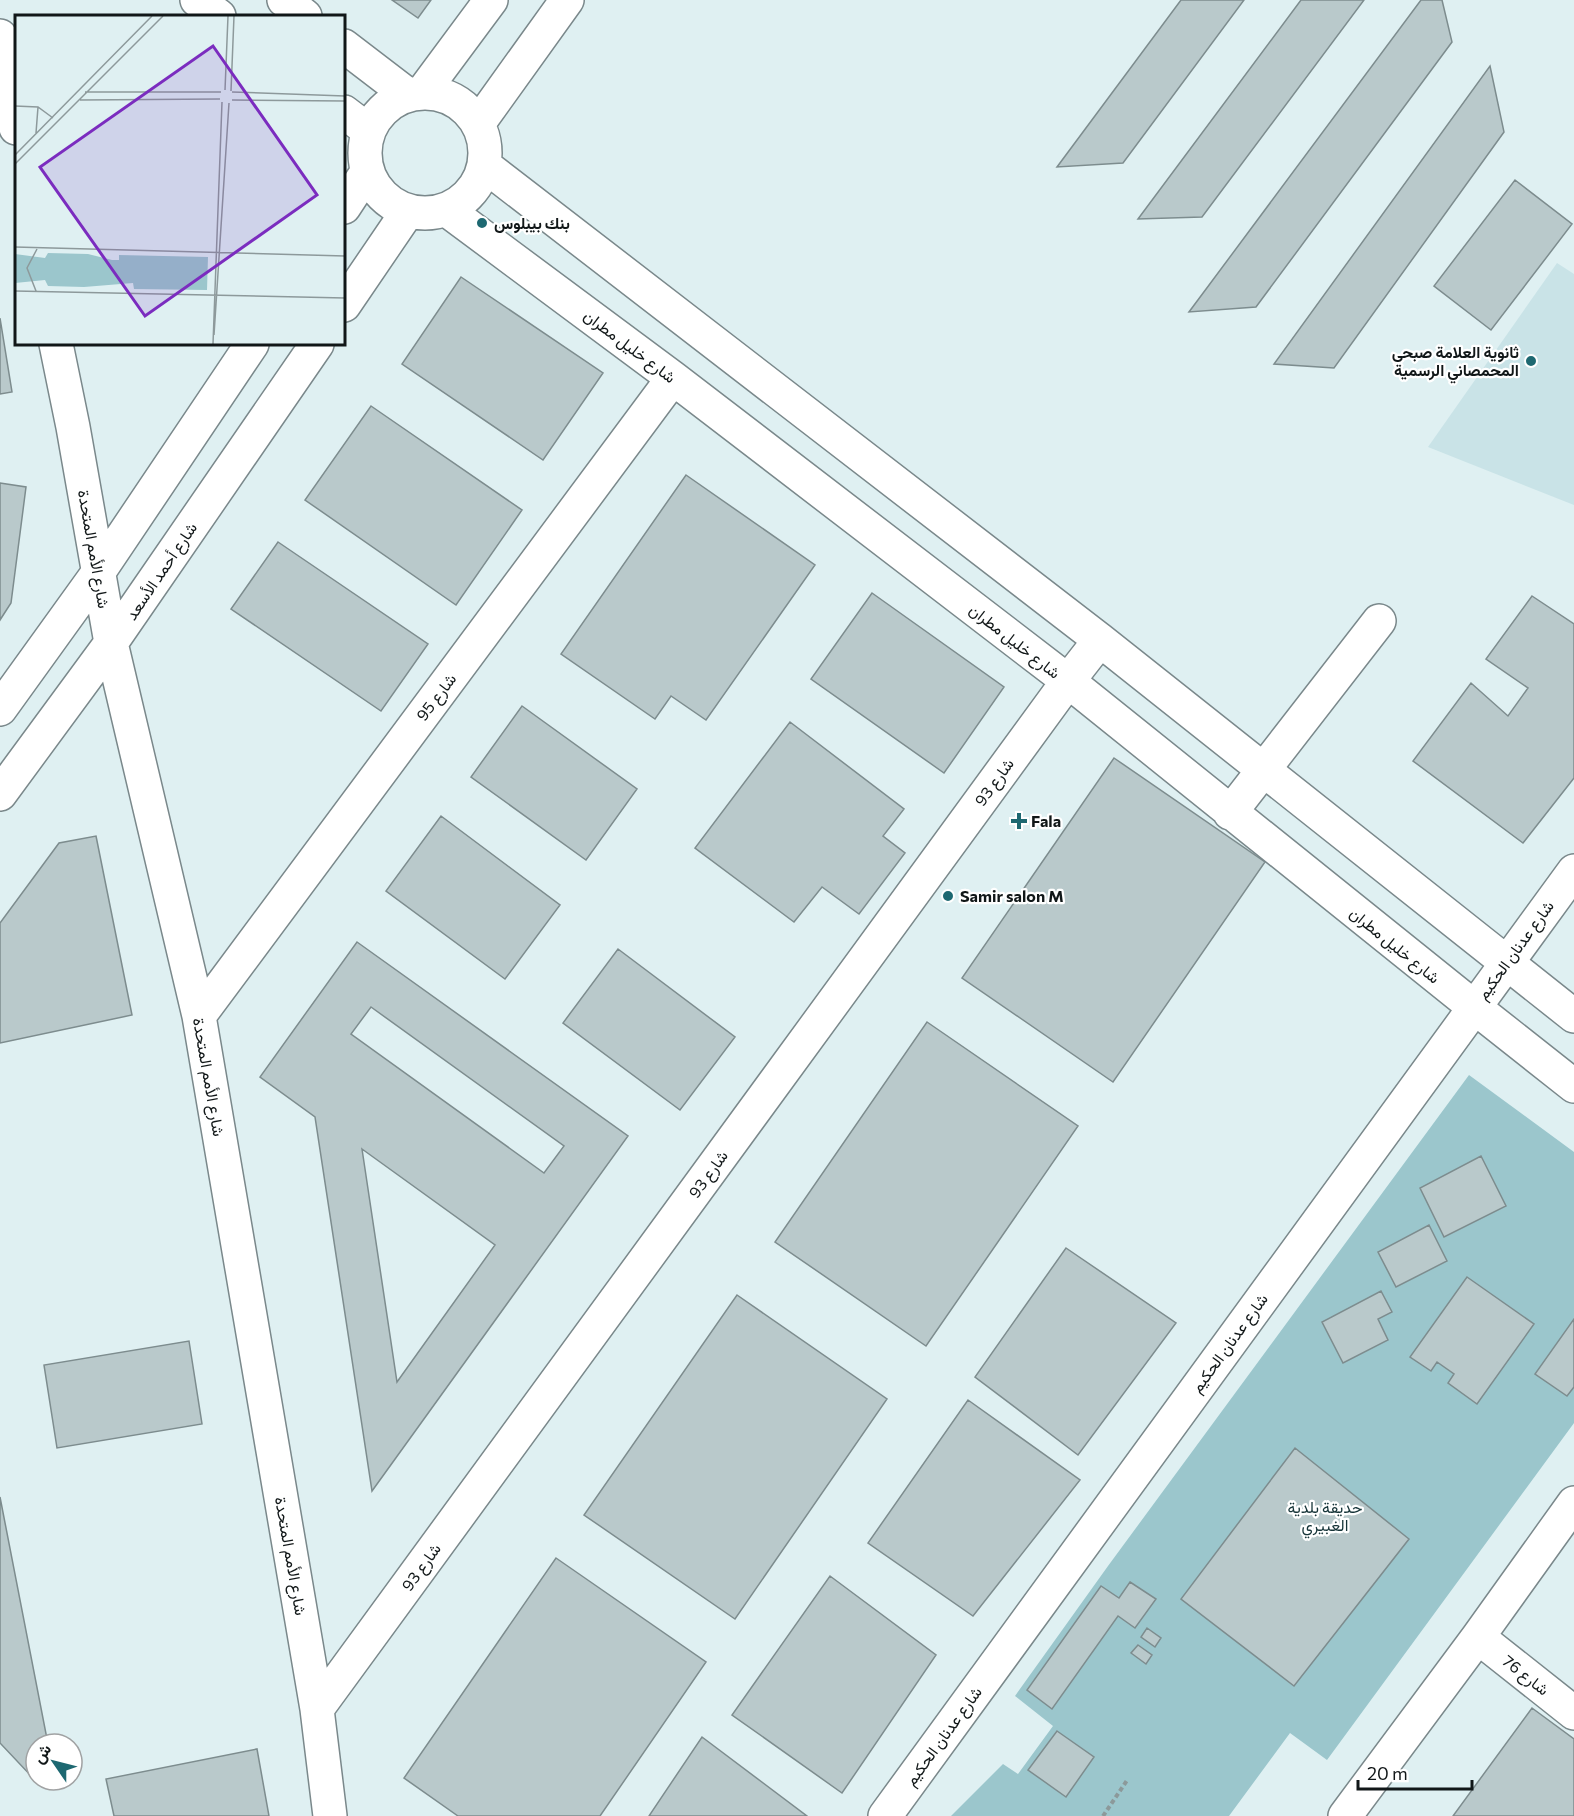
<svg xmlns="http://www.w3.org/2000/svg" width="1574" height="1816" viewBox="0 0 1574 1816" font-family="Commissioner,Vazirmatn,sans-serif">
<style>
.built{fill:#c9e3e7}
.green{fill:#9bc6cc}
.building{fill:#b9c9cb;stroke:#7d8c8e;stroke-width:1.5;fill-rule:evenodd}
.lines{fill:none;stroke-linecap:round;stroke-linejoin:round}
.minor-casing{stroke:#7a888b;stroke-width:36}
.path{stroke:#8c999a;stroke-width:4;stroke-dasharray:4.5 3;stroke-linecap:butt}
.minor{stroke:#fff;stroke-width:33}
.poi-dot{fill:#1d6871;stroke:#fff;stroke-width:2}
.labels{text-anchor:middle;stroke-width:4.5;stroke-linejoin:round;paint-order:stroke}
.poi-label{font-size:16px;font-weight:bold;fill:#111718;stroke:#fff;text-anchor:start}
.street-label{font-size:16px;fill:#111718;stroke:#fff}
.park-label{font-size:16px;fill:#163438;stroke:#fff}
.inset-road{fill:none;stroke:#8d999b;stroke-width:1.5}
.view{fill:#7b2cbf;fill-opacity:0.15;stroke:#7b2cbf;stroke-width:3}
.inset-edge{fill:none;stroke:#111718;stroke-width:3}
</style>
<rect width="100%" height="100%" fill="#dff0f2"/>
<path class="built" d="M1557 263 1574 274V505L1428 447Z"/>
<path class="green" d="M1469 1075 1574 1152V1423L1327 1760 1290 1733 1229 1816H951L1003 1764 1018 1774 1053 1726 1015 1696 1108 1566Z"/>
<path class="building" d="M392 0H431L418 18Z
M1181 0H1244L1123 163 1057 167Z
M1301 0H1364L1202 217 1138 219Z
M1421 0H1442L1452 42 1256 307 1189 312Z
M1490 66 1504 132 1334 368 1274 364Z
M1515 180 1572 224 1491 330 1434 286Z
M461 277 603 373 543 460 402 364Z
M0 318 12 392 0 394Z
M371 406 522 510 456 605 305 500Z
M686 475 815 565 706 720 671 696 655 719 561 654Z
M0 483 26 487 11 603 0 620Z
M278 542 428 644 381 711 231 609Z
M872 593 1004 687 944 773 811 679Z
M1532 596 1574 624V778L1523 843 1413 761 1471 683 1508 716 1528 688 1486 659Z
M522 706 637 789 586 860 471 777Z
M790 722 904 809 883 836 905 853 859 914 822 887 794 922 695 848Z
M1114 758 1265 862 1113 1082 962 978Z
M441 816 560 905 505 979 386 891Z
M96 836 132 1015 0 1043V923L59 843Z
M357 942 628 1136 372 1491 315 1117 260 1077ZM371 1007 564 1146 544 1173 351 1034ZM362 1149 495 1245 397 1382Z
M618 949 735 1037 680 1110 563 1023Z
M927 1022 1078 1126 926 1346 775 1242Z
M1481 1156 1506 1206 1444 1237 1420 1188Z
M1429 1225 1447 1261 1396 1287 1378 1252Z
M1066 1248 1176 1323 1078 1455 975 1377Z
M1467 1277 1534 1324 1477 1404 1448 1383 1454 1374 1437 1362 1431 1371 1410 1357Z
M1381 1291 1392 1312 1378 1319 1388 1340 1343 1363 1322 1322Z
M737 1295 887 1399 735 1619 584 1515Z
M1574 1319V1387L1567 1396 1535 1374Z
M189 1341 202 1424 57 1448 44 1365Z
M968 1400 1080 1480 973 1616 868 1543Z
M1295 1448 1409 1539 1294 1686 1181 1599Z
M0 1497 48 1744H36V1777L33 1778 0 1743Z
M556 1558 706 1662 600 1816H458L404 1778Z
M830 1576 936 1655 842 1793 732 1715Z
M1130 1582 1156 1599 1135 1628 1118 1616 1052 1709 1027 1690 1101 1586 1119 1598Z
M1147 1628 1161 1638 1155 1647 1141 1637Z
M1138 1645 1152 1655 1146 1664 1131 1653Z
M1532 1708 1574 1739V1816H1453Z
M1057 1731 1094 1757 1066 1797 1028 1770Z
M702 1737 807 1816H649Z
M257 1749 269 1816H114L106 1779Z"/>
<g class="lines">
<g class="minor-casing">
<path id="minor" d="M197 0 219 16
M284 0 305 16
M0 36 16 128
M344 46 408 95
M365 153a60 60 0 1 1 120 0a60 60 0 1 1-120 0Z
M422 93 491 0
M344 112 369 131
M478 124 567 0
M484 165 1100 640 1574 1016
M344 207 367 172
M447 210 673 378 1068 681 1474 1007 1574 1086
M344 305 408 211
M56 344 73 427 111 643 199 1016 317 1709 330 1816
M0 709 98 573 252 344
M0 794 111 643 317 344
M1230 813 1379 621
M199 1016 673 378
M1478 1637 1574 1713
M317 1709 1068 681 1100 640
M885 1816 1574 871
M1345 1816 1478 1637 1574 1503"/>
</g>
<path class="path" d="M1103 1816 1128 1779"/>
<use href="#minor" class="minor"/>
</g>
<g class="poi-dot">
<circle cx="482" cy="223" r="6"/>
<circle cx="1531" cy="361" r="6"/>
<path d="M1016 812h6v6h6v6h-6v6h-6v-6h-6v-6h6z"/>
<circle cx="948" cy="896" r="6"/>
</g>
<g class="labels">
<g class="poi-label">
<text x="494" y="229">بنك بيبلوس</text>
<text x="1519" y="358" text-anchor="end">ثانوية العلامة صبحي<tspan x="1519" dy="18">المحمصاني الرسمية</tspan></text>
<text x="1031" y="827">Fala</text>
<text x="960" y="902">Samir salon M</text>
</g>
<g class="street-label">
<text transform="translate(630 346) rotate(37)" y="6">شارع خليل مطران</text>
<text transform="translate(94 549) rotate(80)" y="6">شارع الأمم المتحدة</text>
<text transform="translate(161 571) rotate(-56)" y="6">شارع أحمد الأسعد</text>
<text transform="translate(1015 641) rotate(38)" y="6">شارع خليل مطران</text>
<text transform="translate(436 697) rotate(-53)" y="6">شارع 95</text>
<text transform="translate(994 782) rotate(-54)" y="6">شارع 93</text>
<text transform="translate(1395 945) rotate(39)" y="6">شارع خليل مطران</text>
<text transform="translate(1515 950) rotate(-54)" y="6">شارع عدنان الحكيم</text>
<text transform="translate(209 1077) rotate(80)" y="6">شارع الأمم المتحدة</text>
<text transform="translate(708 1174) rotate(-54)" y="6">شارع 93</text>
<text transform="translate(1229 1343) rotate(-54)" y="6">شارع عدنان الحكيم</text>
<text transform="translate(291 1556) rotate(80)" y="6">شارع الأمم المتحدة</text>
<text transform="translate(421 1567) rotate(-54)" y="6">شارع 93</text>
<text transform="translate(1526 1675) rotate(38)" y="6">شارع 76</text>
<text transform="translate(943 1736) rotate(-54)" y="6">شارع عدنان الحكيم</text>
</g>
<g class="park-label">
<text x="1325" y="1513">حديقة بلدية<tspan x="1325" dy="18">الغبيري</tspan></text>
</g>
</g>
<g transform="translate(15 15)">
<rect width="330" height="330" fill="#dff0f2"/>
<path d="M33 238 73 239 97 245H104V240L193 242 192 275 119 274 118 268 69 272 33 271 30 265 0 268V239L30 243Z" fill="#9bc6cc"/>
<path class="inset-road" d="M210 75 213 1M216 76 219 1M70 77H206M217 77 330 81M65 85 205 84M217 85 330 86M0 91 23 92 38 103M21 118 23 92M0 140 137 1M0 149 148 1M0 232 330 241M0 276 330 283M21 276 12 253 22 234M199 320 214 88M198 329 207 87"/>
<path class="view" d="M198 31 302 180 130 301 25 152Z"/>
<rect width="330" height="330" class="inset-edge"/>
</g>
<g transform="translate(54 1762) rotate(305)"><circle r="28" fill="#ffffff" stroke="#a0a2a3" stroke-width="1.5"/>
<path d="M0-4.5L10 22L0 15L-10 22Z" fill="#1d6871"/>
<text y="-9" font-size="16" font-weight="bold" text-anchor="middle" fill="#111718">ش</text>
</g>
<path d="M1358 1780v9h114v-9" fill="none" stroke="#111718" stroke-width="3"/>
<text x="1367" y="1780" font-size="18" fill="#111718" stroke="#ffffff" stroke-width="4.5" paint-order="stroke">20 m</text>
</svg>
